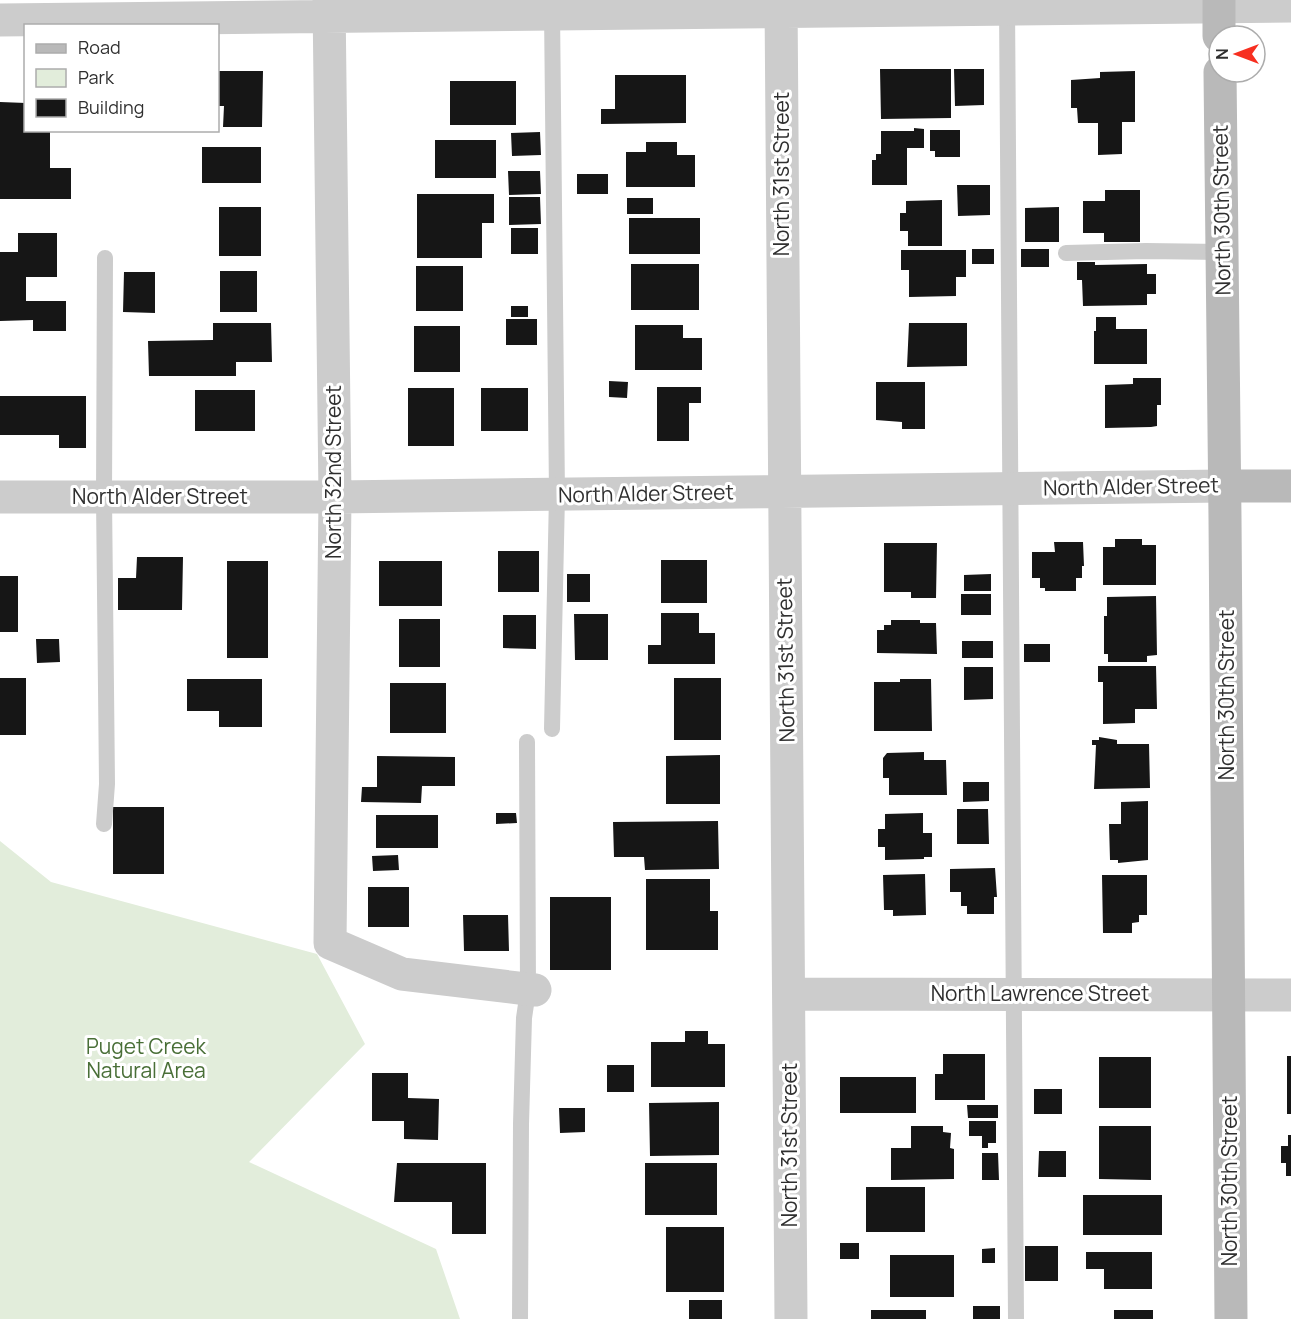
<svg xmlns="http://www.w3.org/2000/svg" width="1291" height="1319" viewBox="0 0 1291 1319" font-family="Manrope,sans-serif">
<style>
.green{fill:#e2eddb}
.building{fill:#161616}
.lines{fill:none;stroke-linecap:round;stroke-linejoin:round}
.lane{stroke:#ccc;stroke-width:16}
.street{stroke:#ccc;stroke-width:33}
.secondary{stroke:#b9b9b9;stroke-width:33}
.labels{text-anchor:middle;stroke-width:6;stroke-linejoin:round;paint-order:stroke}
.street-label{font-size:21px;fill:#2f2f2f;stroke:#fff}
.park-label{font-size:21px;fill:#496f37;stroke:#fff}
</style>
<rect width="100%" height="100%" fill="#fff"/>
<path class="green" d="M0 841 51 882 317 954 365 1044 249 1162 436 1249 460 1319H0Z"/>
<path class="building" d="M880 69H951V118L881 119Z
M954 69H984V105L955 106Z
M218 71H263L262 127H223L224 106H218Z
M1135 71V122H1122V154L1098 155V123H1078L1077 108H1071V80L1100 78V72Z
M615 75H686V123L601 124V109H615Z
M450 81H516V125H450Z
M0 102 26 103V130H50V168H71V199H0Z
M914 128 924 129V148H907V185H872V160H876V154H881V131H914Z
M930 130H960V157H935V151H930Z
M540 132 541 155 512 156 511 133Z
M435 140H496V178H435Z
M646 142H677V155H695V187H626V152H646Z
M202 147H261V183H202Z
M508 171H540L541 194 509 195Z
M577 174H608V194H577Z
M957 185H990V215L958 216Z
M1105 190H1140V242H1104V233H1083V201H1105Z
M417 194H494V223H482V258H417Z
M509 197H540L541 224 509 225Z
M627 198H653V214H627Z
M942 200V246H908V231H900V213H906V201Z
M219 207H261V256H219Z
M1059 207V242H1025V208Z
M629 218H700V254H629Z
M511 228H538V254H511Z
M18 233H57V277H26V301H66V331H33V320L0 321V252H18Z
M972 249H994V264H972Z
M1021 249H1049V267H1021Z
M901 250H966V277H956V296L909 297V270H901Z
M1077 262H1095V265L1147 264V274H1156V294H1147V305L1083 306 1082 280H1077Z
M631 264H699V310H631Z
M416 266H463V311H416Z
M220 271H257V312H220Z
M124 272H155V313L123 312Z
M511 306H528V317H511Z
M1096 317H1116V329H1147V364H1094V331H1096Z
M506 319H537V345H506Z
M213 323H271L272 362H236V376H149L148 341 213 340Z
M909 323H967V366L907 367Z
M635 325H683V338H702V370H635Z
M414 326H460V372H414Z
M1133 378H1161V405H1157V426L1151 427 1105 428V385L1133 384Z
M609 381 628 382 627 398 609 397Z
M876 382H925V429H902V422L876 420Z
M657 387H701V403H689V441H657Z
M408 388H454V446H408Z
M481 388H528V431H481Z
M195 390H255V431H195Z
M0 396H86V448H59V435H0Z
M1115 539H1142V545H1156V585H1103V547H1115Z
M1054 542H1083L1084 566H1082V578H1076V591H1045V588H1040V578H1032V552H1055Z
M884 543H937L936 598H911V592H884Z
M498 551H539V592H498Z
M137 557H183L182 610H118V578H136Z
M661 560H707V603H661Z
M227 561H268V658H227Z
M379 561H442V606H379Z
M567 574H590V602H567Z
M991 574V591H964V575Z
M0 576H18V632H0Z
M961 594H991V615H961Z
M1156 596 1157 655 1147 656V662H1108V654H1104V616H1107V597Z
M661 613H699V633H715V664H648V645H661Z
M574 614H608V660H575Z
M503 615H536V649L503 648Z
M399 619H440V667H399Z
M891 620H920V623H936L937 654 877 653V630H884V625H891Z
M36 639H59L60 662 37 663Z
M962 641H993V658H962Z
M1024 644H1050V662H1024Z
M1098 666H1156L1157 709H1135V723L1103 724V682H1098Z
M964 667H993V699L964 700Z
M0 678H26V735H0Z
M674 678H721V740H674Z
M187 679H262V727H219V711H187Z
M900 679H931L932 731H874V682H900Z
M390 683H446V733H390Z
M1099 737 1117 740V744H1149L1150 788 1094 789 1096 745H1092V740H1099Z
M924 752V760H946L947 795H889V778H883V758L887 753Z
M720 755V804H666V756Z
M377 756 455 757V786H422L421 803 361 802 362 787H377Z
M963 782H989V801L963 802Z
M1148 801V860L1118 863V860H1110L1109 824H1121V802Z
M113 807H164V874H113Z
M957 809H988L989 844H957Z
M496 813H516L517 823 496 824Z
M923 813V833H932V857H924V859L885 860V847H878V829H885V814Z
M376 815H438V848H376Z
M718 821 719 869 645 870 644 857H614L613 822Z
M398 855 399 870 373 871 372 856Z
M995 868 997 897H994V914H967V906H961V892H950V869Z
M925 874 926 915 893 916V910H884L883 875Z
M1102 875H1147V915H1139V922L1132 923V933H1103Z
M646 879H710V911H718V950H646Z
M368 887H409V927H368Z
M550 897H611V970H550Z
M463 915H508L509 951H464Z
M685 1031H708V1044H725V1087H651V1042H685Z
M943 1054H985V1100H935V1074H943Z
M1287 1056H1291V1114H1287Z
M1099 1057H1151V1108H1099Z
M607 1065H634V1092H607Z
M372 1073H408V1098L439 1099 438 1140 404 1139V1121H372Z
M840 1077H916V1113H840Z
M1034 1089H1062V1114H1034Z
M719 1102V1155L650 1156 649 1103Z
M967 1105H998V1118H968Z
M559 1108H585V1132L560 1133Z
M969 1121H996V1143H988V1148H982V1136H969Z
M911 1126H943V1132L951 1133 950 1148 954 1149V1179L891 1180V1148H911Z
M1099 1126H1151V1180L1099 1179Z
M1288 1135H1291V1176H1286V1163H1281V1146H1288Z
M1039 1151H1066V1177H1038Z
M982 1153H998L999 1180H982Z
M397 1163H486V1234H452V1202H394Z
M645 1163H717V1215H645Z
M866 1187H925V1232H866Z
M1083 1195H1162V1235H1083Z
M666 1227H724V1292H666Z
M840 1243H859V1259H840Z
M1025 1246H1058V1281H1025Z
M995 1248V1263H982V1249Z
M1086 1252H1152V1289H1104V1269H1086Z
M890 1255H954V1297H890Z
M689 1300H722V1319H689Z
M973 1306H1000V1319H973Z
M871 1310H926V1319H871Z
M1114 1310H1153V1319H1114Z"/>
<g class="lines">
<path class="lane" d="M1007 3 1016 1319
M552 10 557 495 552 729
M1066 253 1146 251 1222 252
M104 824 107 784 104 497 105 258
M520 1319 521 1124 524 1018 528 991 527 742"/>
<path class="street" d="M329 0 335 497 330 943 402 974 535 990
M781 0 791 1319
M0 20 1291 6
M0 497H335L1225 486
M789 994 1291 995"/>
<path class="secondary" d="M1219 0V36
M1220 72 1225 518 1231 1319
M1225 486H1291"/>
</g>
<g class="labels">
<g class="street-label">
<text transform="translate(782 174) rotate(-90)" y="7">North 31st Street</text>
<text transform="translate(1222 210) rotate(-91)" y="7">North 30th Street</text>
<text transform="translate(334 472) rotate(-90)" y="7">North 32nd Street</text>
<text transform="translate(1131 487) rotate(-1)" y="7">North Alder Street</text>
<text transform="translate(646 494) rotate(-1)" y="7">North Alder Street</text>
<text x="160" y="504">North Alder Street</text>
<text transform="translate(786 660) rotate(-91)" y="7">North 31st Street</text>
<text transform="translate(1227 695) rotate(-90)" y="7">North 30th Street</text>
<text x="1040" y="1001">North Lawrence Street</text>
<text transform="translate(790 1145) rotate(-90)" y="7">North 31st Street</text>
<text transform="translate(1230 1181) rotate(-90)" y="7">North 30th Street</text>
</g>
<g class="park-label">
<text x="146" y="1054">Puget Creek<tspan x="146" dy="24">Natural Area</tspan></text>
</g>
</g>
<rect x="24" y="24" width="195" height="108" fill="#ffffff" stroke="#acacac" stroke-width="1.5"/>
<rect x="36" y="44" width="30" height="9" fill="#b9b9b9" stroke="#acacac" stroke-width="1.5"/>
<text x="78" y="54" font-size="18" fill="#2f2f2f">Road</text>
<rect x="36" y="69" width="30" height="18" fill="#e2eddb" stroke="#acacac" stroke-width="1.5"/>
<text x="78" y="84" font-size="18" fill="#2f2f2f">Park</text>
<rect x="36" y="99" width="30" height="18" fill="#161616" stroke="#acacac" stroke-width="1.5"/>
<text x="78" y="114" font-size="18" fill="#2f2f2f">Building</text>
<g transform="translate(1237 54) rotate(270)"><circle r="28" fill="#ffffff" stroke="#acacac" stroke-width="1.5"/>
<path d="M0-4.5L10 22L0 15L-10 22Z" fill="#f72f20"/>
<text y="-9" font-size="16" font-weight="bold" text-anchor="middle" fill="#2f2f2f">N</text>
</g>
</svg>
